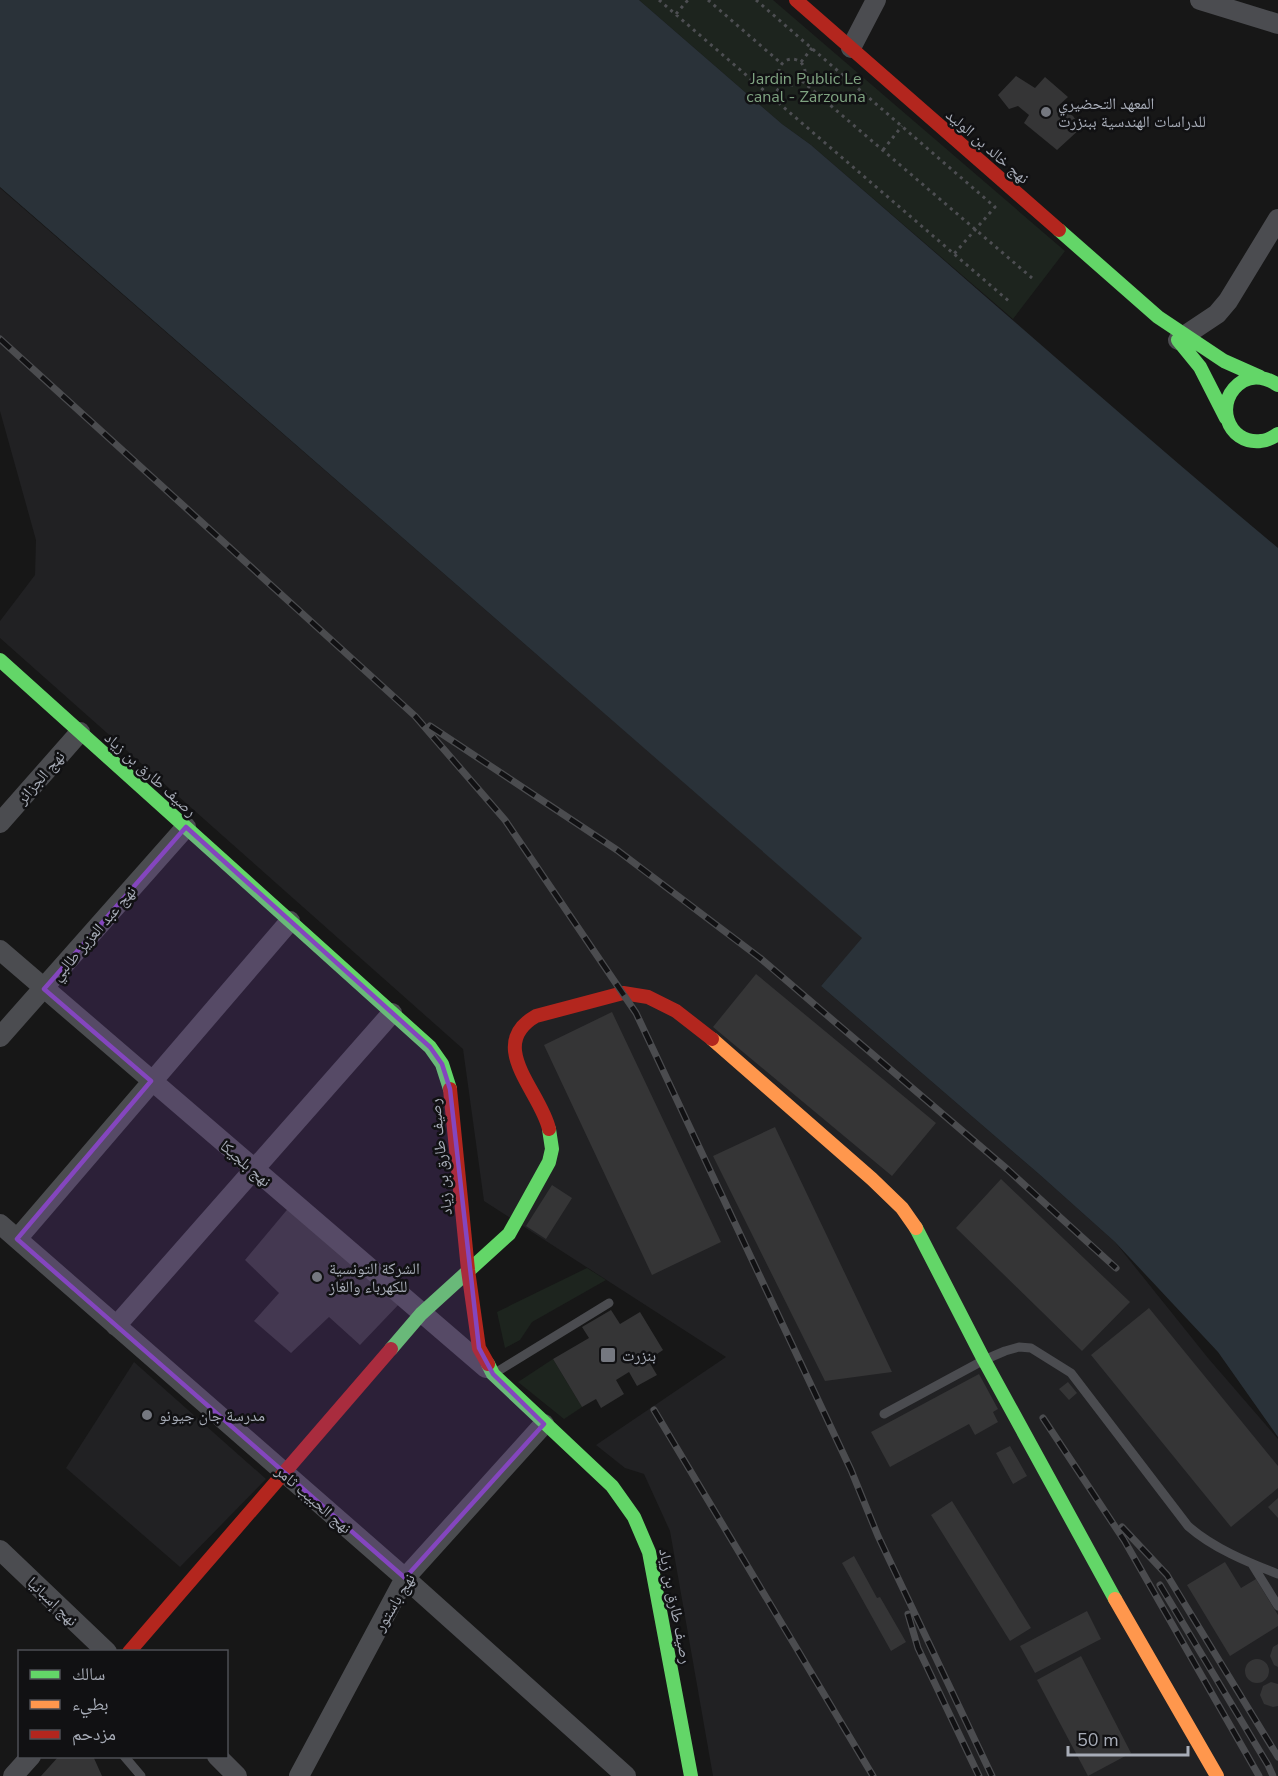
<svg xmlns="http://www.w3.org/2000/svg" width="1278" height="1776" viewBox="0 0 1278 1776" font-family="'Nunito Sans','Noto Naskh Arabic',sans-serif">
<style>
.built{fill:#212123}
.green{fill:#1d241e}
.water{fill:#2a3239}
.building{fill:#353536}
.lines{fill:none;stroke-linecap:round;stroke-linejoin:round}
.path{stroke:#4d4e52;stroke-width:3;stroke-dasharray:3 4.5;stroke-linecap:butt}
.lane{stroke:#4b4c50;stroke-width:9}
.street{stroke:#4b4c50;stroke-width:20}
.fast{stroke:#63d668;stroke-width:14}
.slow{stroke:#ff974d;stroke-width:14}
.jam{stroke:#b3261e;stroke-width:14}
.rail-casing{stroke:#4b4c4f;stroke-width:7}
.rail{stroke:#111113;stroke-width:4.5;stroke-dasharray:14;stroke-linecap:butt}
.marked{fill:#8446be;fill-opacity:0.2;stroke:#8446be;stroke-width:4.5;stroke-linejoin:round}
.poi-dot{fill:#757880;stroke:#111113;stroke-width:2}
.labels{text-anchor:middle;stroke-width:5;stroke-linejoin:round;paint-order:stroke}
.park-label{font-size:16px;fill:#7fa381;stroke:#111113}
.poi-label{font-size:16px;fill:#a8adb8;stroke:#111113;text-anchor:start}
.street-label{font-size:16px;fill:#a8adb8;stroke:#111113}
</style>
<rect width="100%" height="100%" fill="#171717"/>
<path class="built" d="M0 188 863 938 821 986 1039 1174 1115 1242 1208 1358 1278 1439V1776H713L670 1531 644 1474 625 1468 596 1445 726 1357 484 1201 463 1049 0 638V621L35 575 36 540 0 411Z
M134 1362 266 1479 180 1567 66 1468Z"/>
<path class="green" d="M639 0H773L1065 251 1013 319 811 145 782 124Z
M587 1268 606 1280 532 1322 520 1340 505 1348 497 1312Z
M553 1359 582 1407 564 1419 518 1382Z"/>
<path class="water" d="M0 0H639L782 124 811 145C967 279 1120 416 1278 548V1437L1218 1352 1115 1242 1039 1174 821 986 862 938 0 187Z"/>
<path class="building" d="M1016 76 1035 88 1045 77 1068 97 1058 106 1073 116 1081 128 1057 150 1024 123 1029 115 1018 106 1009 109 998 95Z
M756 974 936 1123 892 1176 713 1027Z
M612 1012 721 1242 652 1275 544 1045Z
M775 1127 892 1372 825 1381 713 1156Z
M1001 1179 1130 1302 1082 1351 956 1228Z
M552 1185 572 1198 546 1239 526 1226Z
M291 1205 401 1302 360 1345 329 1317 291 1353 254 1321 279 1293 245 1260Z
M1149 1308 1278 1466V1488L1231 1527 1091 1355Z
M611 1310 620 1324 640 1312 663 1350 648 1360 657 1375 637 1386 629 1372 616 1380 624 1394 601 1408 596 1399 582 1407 553 1359 589 1338 582 1327Z
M979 1374 998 1409 993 1412 998 1422 975 1435 969 1424 890 1467 871 1432Z
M1068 1382 1077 1393 1069 1400 1059 1389Z
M1010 1446 1027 1476 1013 1484 996 1453Z
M1278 1498V1518L1268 1507Z
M952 1501 1031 1628 1010 1641 931 1515Z
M854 1556 877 1598 880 1597 906 1642 891 1651 842 1563Z
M1225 1562 1241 1588 1256 1579 1278 1615V1626L1230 1656 1187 1585Z
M1087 1611 1101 1639 1035 1673 1020 1646Z
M1278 1644V1667L1274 1665 1270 1656 1273 1647Z
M1081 1656 1131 1753 1088 1776 1037 1680Z
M1245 1671a12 12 0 1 1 24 0a12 12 0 1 1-24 0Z
M1271 1682 1278 1684V1706L1273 1707 1264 1704 1260 1695 1263 1686Z
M59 1756H93L102 1776H41Z"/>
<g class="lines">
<path class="path" d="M659 0 1011 303
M708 0 782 64
M756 0 995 207 954 254
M676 14 688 0
M779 72a13 13 0 1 1 26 0a13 13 0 1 1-26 0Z
M801 62 812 48
M802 81 1032 278
M772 97 784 82
M883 150 902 126"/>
<path class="lane" d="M495 1373 609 1303
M884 1414 984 1360 1005 1351 1019 1347 1031 1348 1071 1373 1188 1526C1213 1548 1247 1562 1278 1574
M1252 1564 1278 1606
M124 1756 141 1776"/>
<path class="street" d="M1200 0 1278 24
M851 48 876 0
M1178 340 1217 314 1228 301 1278 219
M0 823 80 732
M0 950 486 1368
M0 1037 186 827
M0 1224 405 1578 626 1776
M17 1239 290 921
M116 1326 392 1013
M0 1550 107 1652
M217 1756 237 1776
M13 1776 31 1756
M299 1776 405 1578 544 1424"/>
<path class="fast" d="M1059 230 1158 317 1224 361 1260 377
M1178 340 1200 367 1226 418
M1278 385C1267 378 1255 374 1243 381 1212 400 1227 445 1261 441 1267 441 1273 437 1278 434
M0 660 430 1047 442 1064 450 1089
M916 1228 984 1360 1115 1599
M391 1349 421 1314 509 1234 549 1162 552 1149 549 1129
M488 1364 493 1374 612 1486 634 1517 649 1552 691 1776"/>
<path class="slow" d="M712 1039 872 1179 902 1208 916 1228
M1115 1599 1217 1776"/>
<path class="jam" d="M796 0 1059 230
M450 1089 468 1270 479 1348 488 1364
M549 1129C541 1092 485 1045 536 1016L623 993 648 997 676 1011 712 1039
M129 1652 391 1349"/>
<g class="rail-casing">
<path id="rail" d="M0 339 415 716 505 820 636 1013 851 1470 878 1536 992 1776
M430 726 617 850 760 958 1007 1169 1116 1268
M654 1410 873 1776
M1043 1418 1124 1540 1259 1776
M1122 1527 1167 1575 1278 1757
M1160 1585 1268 1765 1273 1776
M908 1614 918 1648 979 1776"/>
</g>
<use href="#rail" class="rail"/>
</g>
<path class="marked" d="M186 827 430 1047 442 1064 450 1089 479 1348 493 1374 544 1424 405 1578 17 1239 151 1081 44 989Z"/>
<g class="poi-dot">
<circle cx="1046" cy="112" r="6"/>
<circle cx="317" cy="1277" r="6"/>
<rect x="600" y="1347" width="16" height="16" rx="3"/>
<circle cx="147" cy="1415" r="6"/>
</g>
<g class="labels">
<g class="park-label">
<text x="806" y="84">Jardin Public Le<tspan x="806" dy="18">canal - Zarzouna</tspan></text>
</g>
<g class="poi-label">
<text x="1058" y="109">المعهد التحضيري<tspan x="1058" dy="18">للدراسات الهندسية ببنزرت</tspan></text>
<text x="329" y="1274">الشركة التونسية<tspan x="329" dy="18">للكهرباء والغاز</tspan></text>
<text x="622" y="1361">بنزرت</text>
<text x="159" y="1421">مدرسة جان جيونو</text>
</g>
<g class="street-label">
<text transform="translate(988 146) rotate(41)" y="6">نهج خالد بن الوليد</text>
<text transform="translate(151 774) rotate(42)" y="6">رصيف طارق بن زياد</text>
<text transform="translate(40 777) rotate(-49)" y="6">نهج الجزائر</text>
<text transform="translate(93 933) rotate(-49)" y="6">نهج عبد العزيز طالبي</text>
<text transform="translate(440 1157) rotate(-96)" y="6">رصيف طارق بن زياد</text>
<text transform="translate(246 1163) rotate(41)" y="6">نهج بلجيكا</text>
<text transform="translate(314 1499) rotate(41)" y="6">نهج الحبيب ثامر</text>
<text transform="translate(53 1601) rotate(44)" y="6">نهج إسبانيا</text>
<text transform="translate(394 1602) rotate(-59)" y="6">نهج باستور</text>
<text transform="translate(676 1606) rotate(79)" y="6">رصيف طارق بن زياد</text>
</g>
</g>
<rect x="18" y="1650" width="210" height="108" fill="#111113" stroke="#4d4f55" stroke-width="1.5"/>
<rect x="30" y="1670" width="30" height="9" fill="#63d668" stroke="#4d4f55" stroke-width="1.5"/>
<text x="72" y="1680" font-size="18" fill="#a8adb8">سالك</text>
<rect x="30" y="1700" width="30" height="9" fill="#ff974d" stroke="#4d4f55" stroke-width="1.5"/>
<text x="72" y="1710" font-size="18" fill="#a8adb8">بطيء</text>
<rect x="30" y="1730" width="30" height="9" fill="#b3261e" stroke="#4d4f55" stroke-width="1.5"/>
<text x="72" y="1740" font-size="18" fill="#a8adb8">مزدحم</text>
<path d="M1068 1746v9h120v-9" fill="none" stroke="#a8adb8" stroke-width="3"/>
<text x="1077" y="1746" font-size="18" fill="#a8adb8" stroke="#111113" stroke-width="4.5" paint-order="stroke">50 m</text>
</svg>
